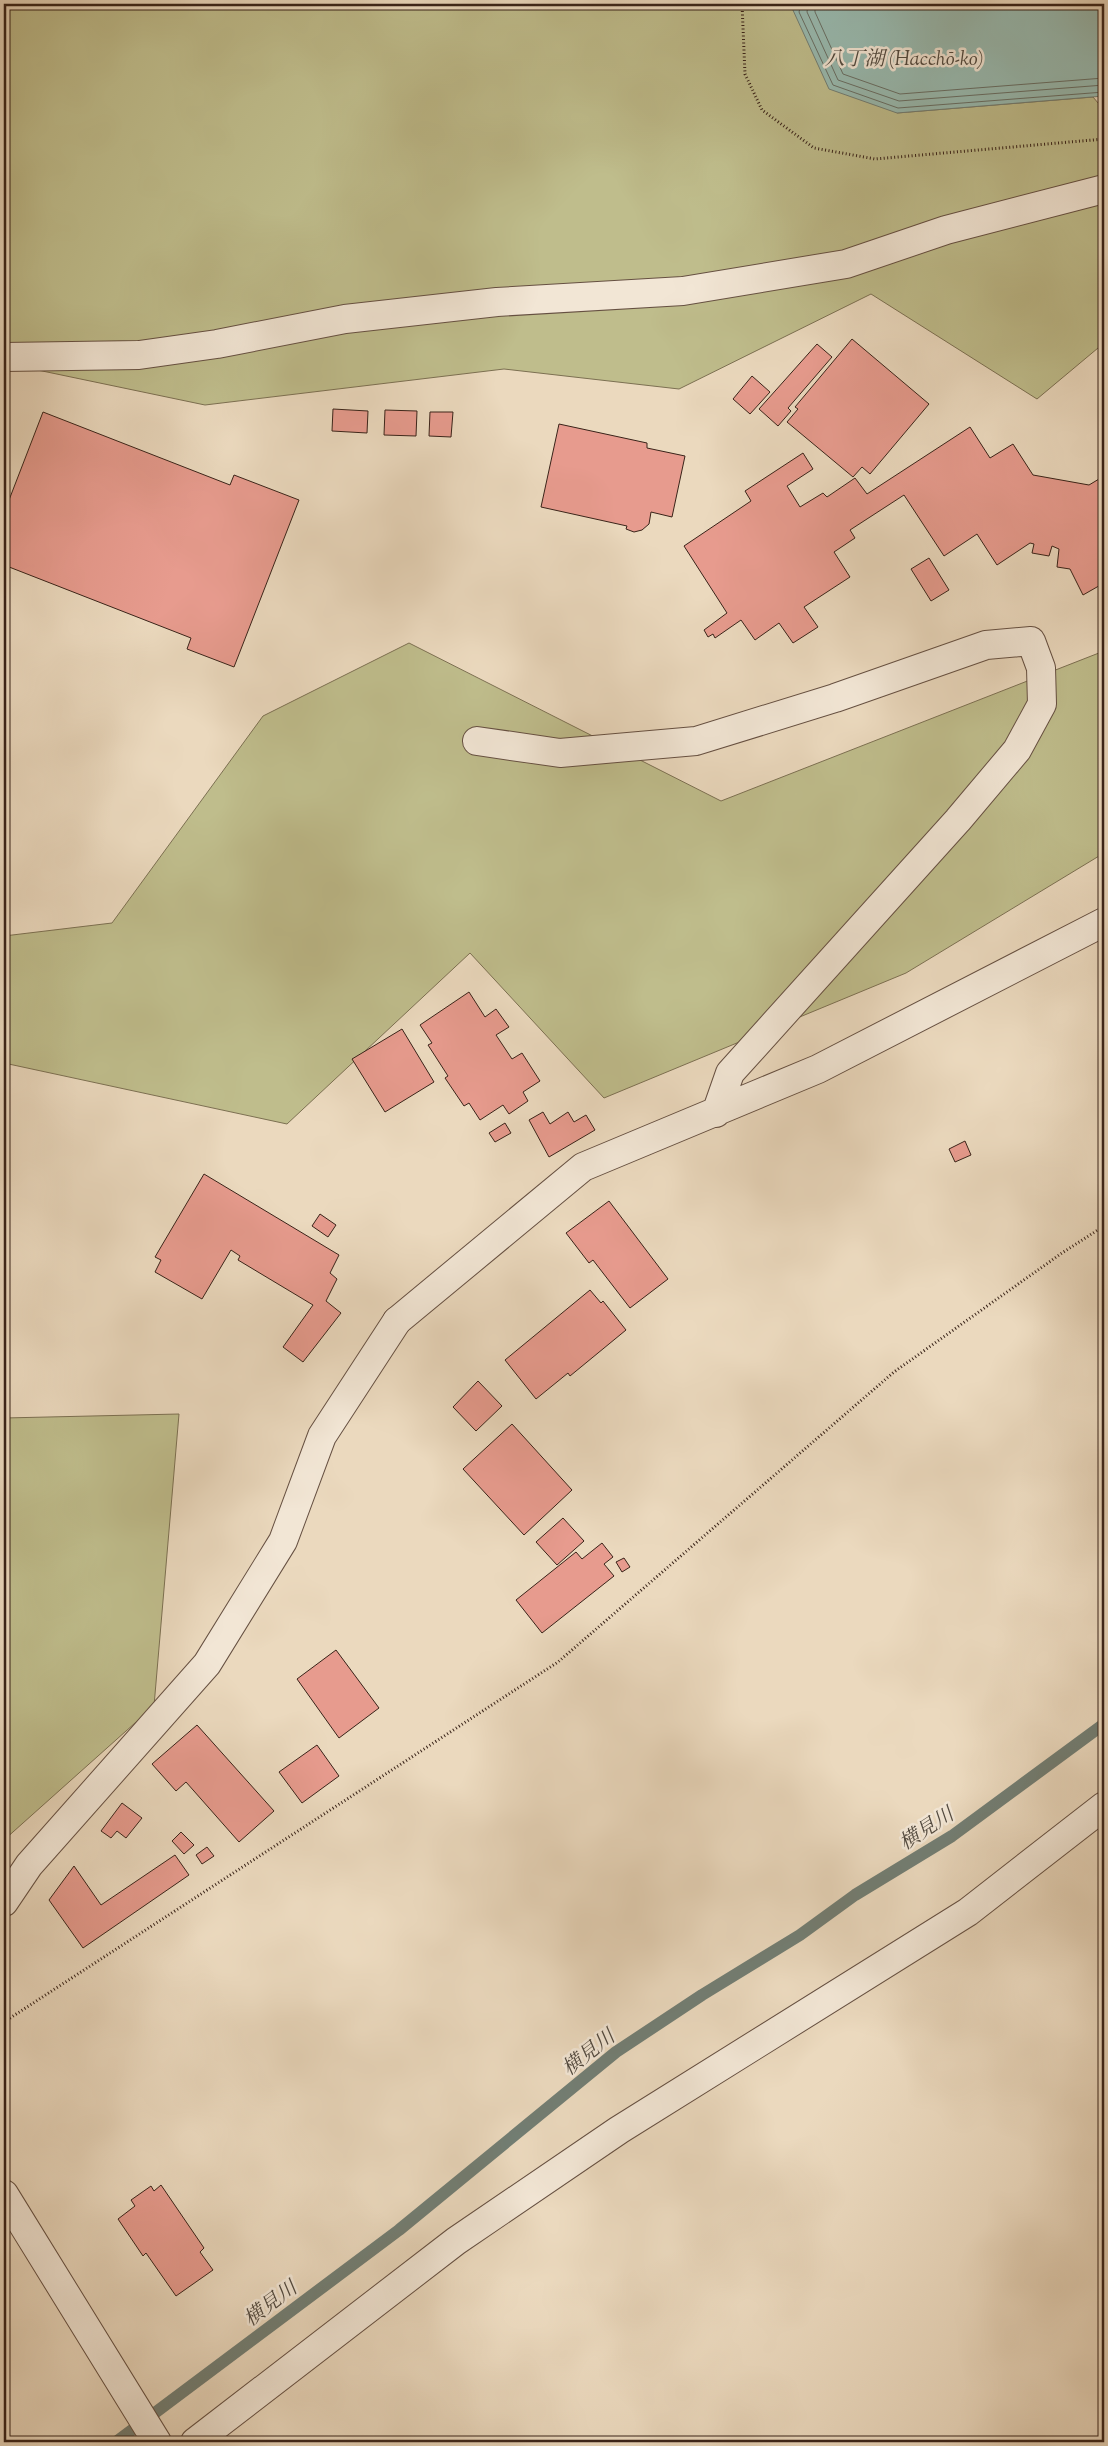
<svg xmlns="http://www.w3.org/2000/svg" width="1108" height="2446" viewBox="0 0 1108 2446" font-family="'Sorts Mill Goudy','Noto Serif JP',serif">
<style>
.green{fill:#bfbd8c;stroke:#7c7052}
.water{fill:#98bab0;stroke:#727e74}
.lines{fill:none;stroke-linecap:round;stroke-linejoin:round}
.shore{stroke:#686e64;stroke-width:1}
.stream{stroke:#727e74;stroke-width:12}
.building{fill:#e79b8e;stroke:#392319}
.minor-casing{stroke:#665042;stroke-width:30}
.tertiary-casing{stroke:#665042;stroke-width:30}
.path{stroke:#392319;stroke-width:3;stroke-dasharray:1 2.5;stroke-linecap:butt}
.minor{stroke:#f2e6d5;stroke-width:28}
.tertiary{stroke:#f2e6d5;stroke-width:28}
.labels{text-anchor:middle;stroke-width:5;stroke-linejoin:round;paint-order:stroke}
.water-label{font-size:20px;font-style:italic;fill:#51493f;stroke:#f2e6d5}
</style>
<rect width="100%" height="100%" fill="#ebd9be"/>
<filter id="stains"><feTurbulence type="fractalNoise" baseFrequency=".004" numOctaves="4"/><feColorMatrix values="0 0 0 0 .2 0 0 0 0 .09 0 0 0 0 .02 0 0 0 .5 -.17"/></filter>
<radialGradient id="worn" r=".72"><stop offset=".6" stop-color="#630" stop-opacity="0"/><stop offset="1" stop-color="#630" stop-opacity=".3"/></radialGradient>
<path class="green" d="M4 4H799L793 9 897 113 1093 97 1104 110V343L1037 399 871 294 679 389 504 369 205 405 4 363Z
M409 643 721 801 1104 651V853L906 973 604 1098 470 953 287 1124 4 1063V936L112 923 263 716Z
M179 1414 154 1706 4 1840V1418Z"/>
<path class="water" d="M799 4H1104V96L897 113 829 89 792 8Z"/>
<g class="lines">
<path class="shore" d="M801 4 799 12 833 85 898 108 1104 92
M808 4 807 12 838 80 899 101 1104 85
M815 4V12L843 74 900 94 1104 78"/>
<path class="stream" d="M116 2442 399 2230 616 2052 702 1995 800 1935 855 1895 952 1836 1104 1724"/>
</g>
<path class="building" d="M852 339 929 404 870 474 862 467 853 477 787 422 798 409 795 407Z
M817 344 832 357 788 408 791 411 778 426 759 409Z
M752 376 770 392 750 414 733 399Z
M333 409 368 411 367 433 332 431Z
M385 410 417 411 416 436 384 435Z
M43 412 230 485 234 475 299 500 234 667 187 649 191 638 4 565V513Z
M430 412H453L451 437 429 436Z
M559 424 647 443V448L685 456 672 517 651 512 649 524 642 530 634 532 626 529 627 526 541 507Z
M970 427 990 458 1013 444 1033 475 1089 485 1104 476V583L1083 595 1070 569 1057 567 1059 549 1052 546 1049 556 1032 553 1034 544 1030 543 997 565 977 534 944 556 904 495 850 530 855 538 834 552 850 577 804 607 818 627 793 643 779 623 755 640 741 620 715 638 713 634 708 637 704 630 727 613 684 546 751 501 745 491 803 453 813 469 787 486 800 507 823 493 827 497 855 478 867 494Z
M929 558 949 590 931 601 911 569Z
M469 992 485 1017 496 1009 509 1027 496 1035 512 1059 522 1053 540 1081 523 1092 528 1101 509 1114 503 1105 480 1120 469 1103 464 1106 445 1078 448 1076 428 1045 432 1043 420 1025Z
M402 1029 434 1082 385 1112 352 1059Z
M543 1112 550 1124 568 1112 574 1122 586 1115 595 1130 549 1157 529 1120Z
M505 1123 511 1133 495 1142 489 1133Z
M965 1141 971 1155 955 1162 949 1149Z
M204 1174 339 1255 330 1273 337 1279 326 1301 341 1313 303 1362 283 1347 313 1305 238 1260 240 1256 231 1250 202 1299 155 1272 161 1260 155 1257Z
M609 1201 668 1279 630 1308 593 1260 589 1263 566 1233Z
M320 1214 336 1225 328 1237 312 1226Z
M590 1290 601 1303 603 1301 626 1330 570 1376 568 1373 536 1399 505 1360Z
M478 1381 502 1406 476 1431 453 1407Z
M512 1424 572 1490 524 1535 463 1469Z
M563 1518 584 1541 557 1565 536 1542Z
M602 1543 613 1557 604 1564 614 1576 542 1633 516 1600 576 1552 582 1559Z
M624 1558 630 1567 622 1572 616 1562Z
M336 1650 379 1708 339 1738 297 1679Z
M197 1725 274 1811 239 1842 186 1782 176 1791 152 1764Z
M317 1745 339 1776 302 1803 279 1772Z
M122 1803 142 1818 126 1838 117 1831 111 1838 101 1831Z
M181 1832 194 1845 184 1854 172 1841Z
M207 1847 214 1856 202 1864 196 1855Z
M175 1855 189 1875 83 1948 49 1900 74 1866 101 1905Z
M161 2185 204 2248 200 2252 213 2270 176 2296 146 2253 143 2256 118 2219 135 2206 131 2200 151 2186 154 2191Z"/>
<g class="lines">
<g class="minor-casing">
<path id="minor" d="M4 357 139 355 217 344 345 319 497 302 683 291 846 264 946 230 1104 189
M477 741 560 753 696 741 835 698 986 645 1031 641 1041 668 1042 704 1017 750 958 820 730 1073 716 1113
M397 1321 583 1167 818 1069 1104 922
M4 2194 157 2442
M195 2442 456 2241 619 2130 968 1912 1104 1806"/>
</g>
<g class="tertiary-casing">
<path id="tertiary" d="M4 1902 29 1865 207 1664 283 1541 322 1436 397 1321"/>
</g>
<path class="path" d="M742 4 745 74 762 110 814 148 875 159 1104 139
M4 2022 558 1662 894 1372 1062 1253 1104 1226"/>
<use href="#minor" class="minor"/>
<use href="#tertiary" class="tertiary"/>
</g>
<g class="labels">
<g class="water-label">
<text x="904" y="65">八丁湖 (Hacchō-ko)</text>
<text transform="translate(926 1828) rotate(-33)" y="7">横見川</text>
<text transform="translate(588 2052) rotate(-38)" y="7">横見川</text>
<text transform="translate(270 2303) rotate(-37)" y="7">横見川</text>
</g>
</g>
<rect width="1108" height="2446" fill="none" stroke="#ebd9be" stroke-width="20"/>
<rect x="5" y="5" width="1098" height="2436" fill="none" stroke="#392319" stroke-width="2.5"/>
<rect x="10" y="10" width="1088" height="2426" fill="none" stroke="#392319"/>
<rect width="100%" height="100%" filter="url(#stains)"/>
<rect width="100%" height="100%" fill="url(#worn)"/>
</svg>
